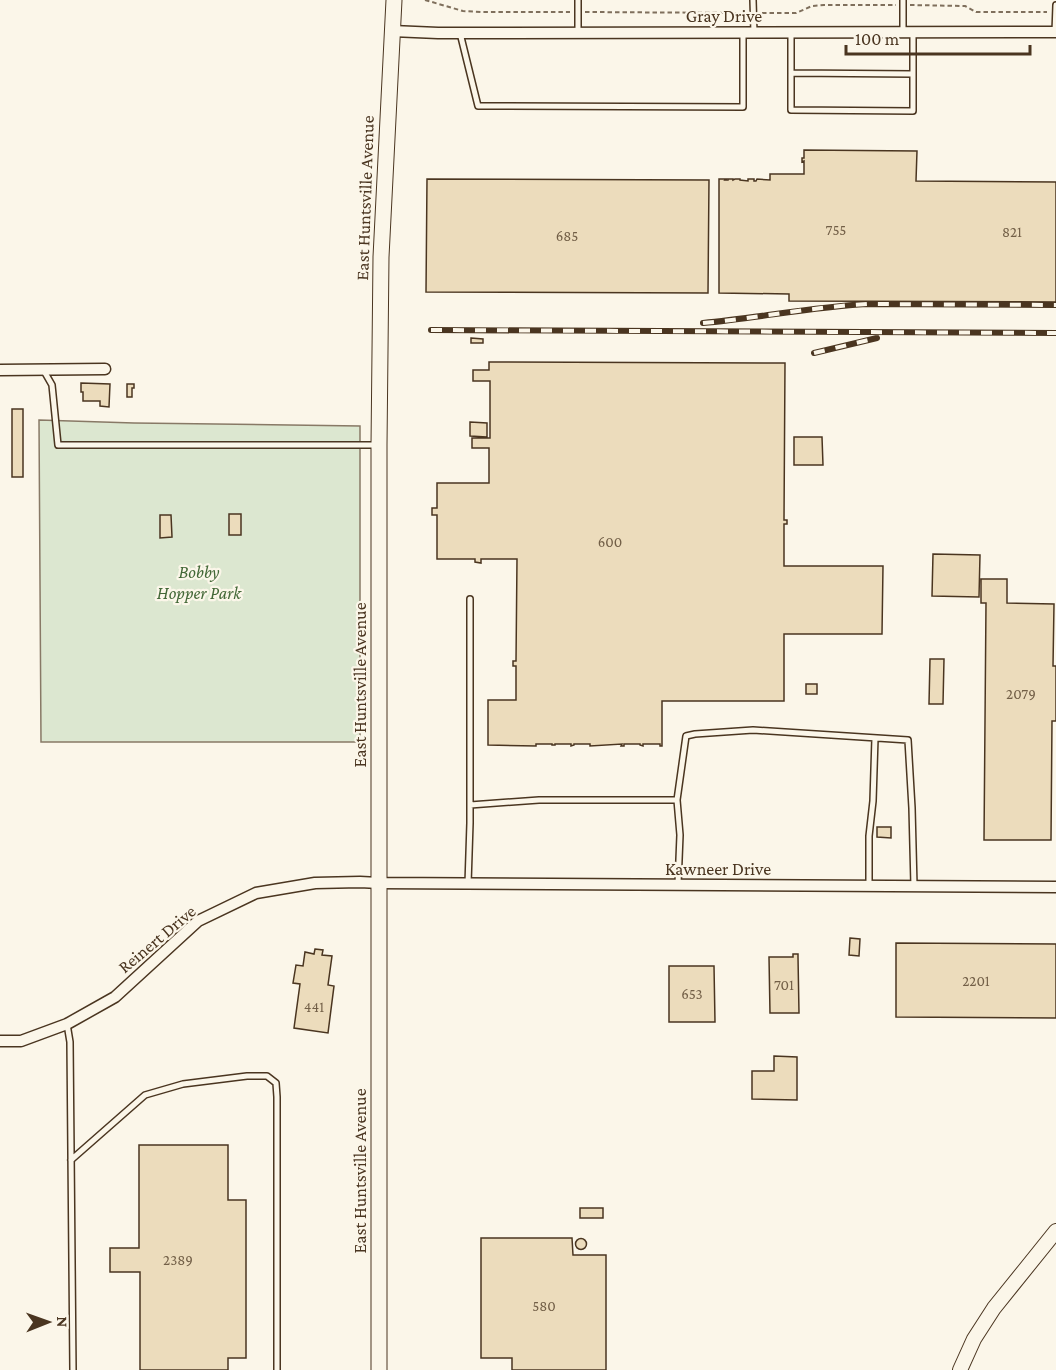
<svg xmlns="http://www.w3.org/2000/svg" width="1056" height="1370" viewBox="0 0 1056 1370" font-family="'Crimson Pro',serif">
<style>
.green{fill:#dce7d0;stroke:#887966;stroke-width:1.5}
.building{fill:#ecdcbc;stroke:#4a3520;stroke-width:1.5}
.lines{fill:none;stroke-linecap:round;stroke-linejoin:round}
.service-casing{stroke:#4a3520;stroke-width:8}
.minor-casing{stroke:#4a3520;stroke-width:13}
.tertiary-casing{stroke:#4a3520;stroke-width:16}
.secondary-casing{stroke:#4a3520;stroke-width:17}
.path{stroke:#7f6f5c;stroke-width:2;stroke-dasharray:4.5 3;stroke-linecap:butt}
.service{stroke:#fbf6e9;stroke-width:5}
.minor{stroke:#fbf6e9;stroke-width:10}
.tertiary{stroke:#fbf6e9;stroke-width:14}
.secondary{stroke:#fbf6e9;stroke-width:15}
.rail-casing{stroke:#4a3520;stroke-width:6}
.rail{stroke:#fbf6e9;stroke-width:4;stroke-dasharray:11;stroke-linecap:butt}
.labels{text-anchor:middle;stroke-width:4.5;stroke-linejoin:round;paint-order:stroke}
.number-label{font-size:15px;fill:#725f47}
.street-label{font-size:18px;fill:#4a3520;stroke:#fbf6e9}
.park-label{font-size:18px;font-style:italic;fill:#436837;stroke:#fbf6e9}
</style>
<rect width="100%" height="100%" fill="#fbf6e9"/>
<path class="green" d="M39 420 134 423 360 426V742H41Z"/>
<path class="building" d="M804 150 917 151 916 181 1056 182V302L789 301V294L719 293V179H726L725 180H728V179H733V180L735 179H740V180L748 181V179H754V181H756L757 179 770 180V174H804V161L802 162V158H804Z
M427 179 709 180 708 293 426 292Z
M471 338 483 339V343H471Z
M489 362 785 363 784 520H787V524H784V566H883L882 634H784V701H662V746H660V744H643V746L640 745V744H624V746H621L622 744 590 746V744H574V745L571 746V744H555V745H552V744H536V746L488 745V700H516V666H513V661H516L517 559H481V563L475 562V559H437V515H432V508H437V483H489V448H472V438H490V381H473V370H489Z
M81 383 110 384 109 407 100 406V401H83V392H81Z
M127 384H134V388H132V397H127Z
M12 409H23V477H12Z
M470 422 487 423V437L470 436Z
M794 437H822L823 465H794Z
M229 514H241V535H229Z
M160 515H171L172 537 160 538Z
M933 554 980 555 979 597 932 596Z
M981 579H1007V603L1054 604 1053 666H1056V721H1052L1051 840H984L986 603H981Z
M930 659H944L943 704H929Z
M806 684H817V694H806Z
M877 827H891V838L877 837Z
M850 938 860 939 859 956 849 955Z
M896 943 1056 944V1018L896 1017Z
M315 949 323 950 322 955 332 956 328 985 334 986 328 1033 294 1028 300 984 293 983 296 965 303 966 305 952 314 954Z
M793 954H798V957L799 1013H770L769 957H793Z
M669 966H714L715 1022H669Z
M774 1056 797 1057V1100L752 1099V1071H774Z
M139 1145H228V1200H246V1358H228V1370H140V1272H110V1248H139Z
M580 1208H603V1218H580Z
M481 1238H572L573 1255H606V1370H512V1358H481Z
M575.5 1244a5.5 5.5 0 1 1 11 0a5.5 5.5 0 1 1-11 0Z"/>
<g class="lines">
<g class="service-casing">
<path id="service" d="M578 0V33
M753 0 754 33
M903 0V33
M1055 32 1056 5
M460 33 478 106 743 107V33
M791 33V110L913 111V33
M791 73 913 74
M44 371 52 385 58 445H378
M677 800 686 736 695 734 753 730 908 740 912 808 914 886
M470 805 539 800H677L680 835 678 884
M468 884 470 823V599
M869 886V836L873 801 875 738
M67 1024 70 1042 73 1370
M71 1160 145 1095 183 1084 247 1076H267L276 1083 277 1097V1370"/>
</g>
<g class="minor-casing">
<path id="minor" d="M392 31 438 33 1056 32
M0 370 105 369
M0 1041H21L67 1024 115 997 198 921 256 893 315 883 360 882 379 883 1056 887"/>
</g>
<g class="tertiary-casing">
<path id="tertiary" d="M960 1370 974 1339 994 1308 1056 1231"/>
</g>
<g class="secondary-casing">
<path id="secondary" d="M379 1370V445L381 257 394 0"/>
</g>
<path class="path" d="M425 0 463 11 481 12H570
M910 5 965 6 976 12H1047
M585 12 744 13
M762 13H796L812 6 824 5H896"/>
<use href="#service" class="service"/>
<use href="#minor" class="minor"/>
<use href="#tertiary" class="tertiary"/>
<use href="#secondary" class="secondary"/>
<g class="rail-casing">
<path id="rail" d="M703 323C758 318 812 307 867 304L1056 305
M431 330 1056 333
M814 353 877 338"/>
</g>
<use href="#rail" class="rail"/>
</g>
<g class="labels">
<g class="number-label">
<text x="836" y="235">755</text>
<text x="1012" y="237">821</text>
<text x="567" y="241">685</text>
<text x="610" y="547">600</text>
<text x="1021" y="699">2079</text>
<text x="976" y="986">2201</text>
<text x="784" y="990">701</text>
<text x="692" y="999">653</text>
<text x="314" y="1012">441</text>
<text x="178" y="1265">2389</text>
<text x="544" y="1311">580</text>
</g>
<g class="street-label">
<text x="724" y="22">Gray Drive</text>
<text transform="translate(365 198) rotate(-88)" y="6">East Huntsville Avenue</text>
<text transform="translate(360 685) rotate(-90)" y="6">East Huntsville Avenue</text>
<text x="718" y="875">Kawneer Drive</text>
<text transform="translate(157 939) rotate(-40)" y="6">Reinert Drive</text>
<text transform="translate(360 1171) rotate(-90)" y="6">East Huntsville Avenue</text>
</g>
<g class="park-label">
<text x="199" y="578">Bobby<tspan x="199" dy="21">Hopper Park</tspan></text>
</g>
</g>
<g transform="translate(48 1322) rotate(89)" stroke="#fbf6e9" stroke-width="4.5" paint-order="stroke">
<path d="M0-4.5L10 22L0 15L-10 22Z" fill="#4a3520"/>
<text y="-9" font-size="16" font-weight="bold" text-anchor="middle" fill="#4a3520">N</text>
</g>
<path d="M846 45v9h184v-9" fill="none" stroke="#4a3520" stroke-width="3"/>
<text x="855" y="45" font-size="18" fill="#4a3520" stroke="#fbf6e9" stroke-width="4.5" paint-order="stroke">100 m</text>
</svg>
